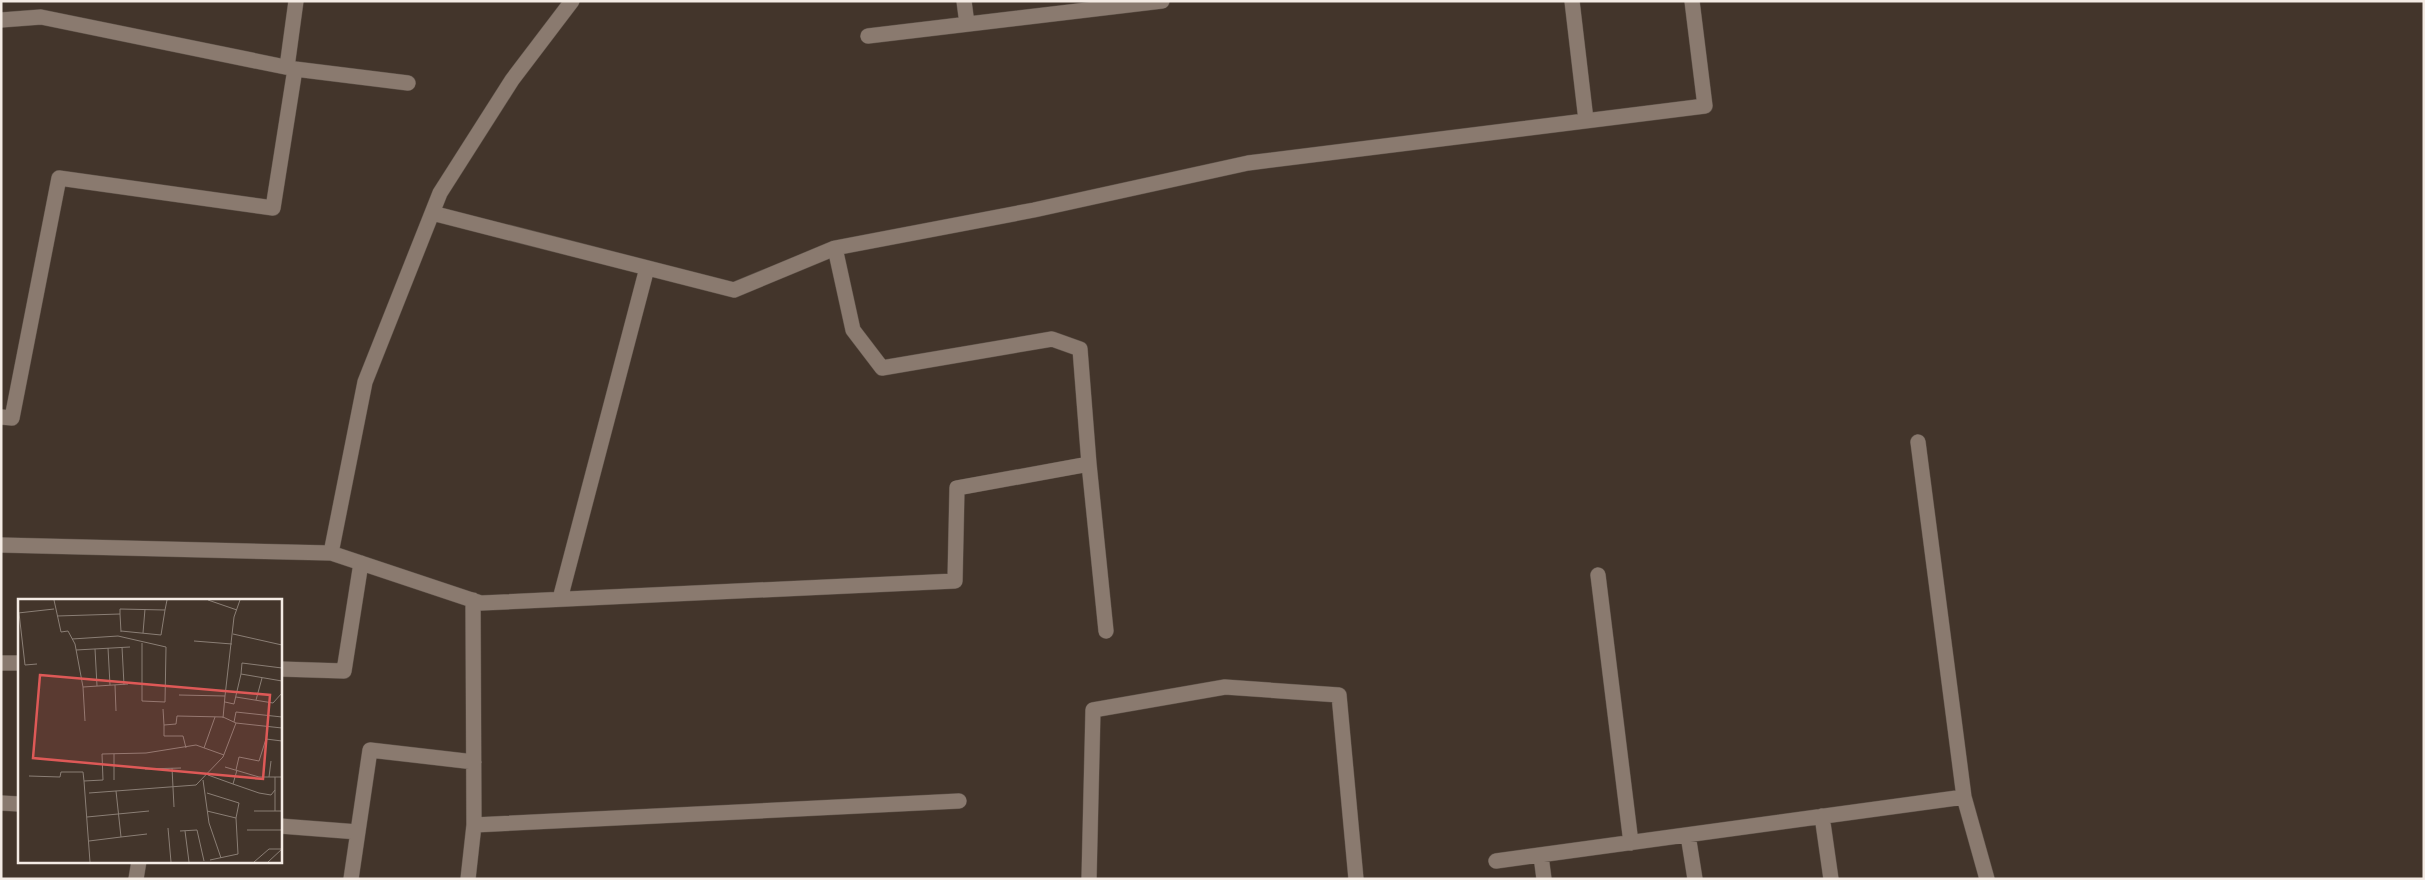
<svg xmlns="http://www.w3.org/2000/svg" width="2425" height="880" viewBox="0 0 2425 880" font-family="'Golos Text',sans-serif">
<style>
.lines{fill:none;stroke-linecap:round;stroke-linejoin:round}
.minor-casing{stroke:#5e5249;stroke-width:16}
.minor{stroke:#8a7a6f;stroke-width:15}
.inset-road{fill:none;stroke:#8a7e75;stroke-width:1}
.view{fill:#de5957;fill-opacity:0.15;stroke:#de5957;stroke-width:2.5}
.inset-edge{fill:none;stroke:#f4ebe4;stroke-width:2.5}
</style>
<rect width="100%" height="100%" fill="#43352b"/>
<g class="lines">
<g class="minor-casing">
<path id="minor" d="M964 1 967 24
M1572 1 1586 120
M1 20 41 17 295 69 408 83
M868 36 1162 1
M287 67 296 1
M432 213 734 290 835 248 1034 210 1248 163 1705 106 1692 1
M1 417 12 418 59 178 273 208 295 69
M1918 442 1964 797
M1089 464 1106 631
M1 545 331 553 481 603 955 581 957 488 1089 464 1080 349 1052 339 882 368 853 330 835 248
M331 553 365 382 440 193 512 80 572 1
M1598 575 1631 843
M560 599 647 268
M473 600 474 825 959 801
M1 663H19
M280 669 344 671 361 563
M1 803 19 804
M1822 816 1831 879
M280 826 358 832
M1688 835 1695 879
M1541 856 1544 879
M1496 861 1964 797 1987 879
M136 879 139 861
M351 879 370 750 474 762
M468 879 474 825
M1089 879 1093 710 1225 687 1339 695 1356 879"/>
</g>
<use href="#minor" class="minor"/>
</g>
<g transform="translate(18 599)">
<rect width="264" height="264" fill="#43352b"/>
<path class="inset-road" d="M36 1 43 33 50 32 57 45 65 88 110 85M190 1 219 11M0 14 36 10M1 14 7 66 19 65M102 15 103 33M39 17 102 15V10L147 11 149 1M103 32 143 36 147 11M125 34 127 10M215 35 264 46M54 40 100 37 148 48 147 103 124 102V44M176 42 214 45M104 48 106 86M90 49 92 86M77 50 79 87M58 51 112 48M223 75 224 64 264 69M97 86 98 112M65 88 67 122M161 96 207 97 205 119M207 97 216 18 222 1M218 98 255 104 264 94M238 101 244 79M207 103 216 105 223 75 264 82M145 110 146 126M216 123 218 113 264 118M168 149 165 137H146V126L158 125 159 117 205 118 218 124 264 129M186 149 197 118M96 155V181M207 168 241 178H264M154 169 156 208M127 170 163 169M218 171 221 158 241 162 248 140 264 142M190 176 215 185 219 171M11 177 42 178 43 173H65L66 182 85 181 84 155 128 154 178 146 206 156M251 178 253 162M185 181 191 224 203 259M66 182 72 263M215 185 241 194 253 196 257 191M98 192 103 238 129 235M71 194 178 186 205 158 218 124M189 194 221 204 218 219 220 255 192 261M189 212 218 219M236 212H264M257 212V178M69 218 131 212M150 229 153 263M229 231H264M162 232 179 231 186 262M167 232 171 263M71 242 103 238M236 263 251 250H263M250 263 264 250"/>
<path class="view" d="M22 76 252 96 245 180 15 159Z"/>
<rect width="264" height="264" class="inset-edge"/>
</g>
<rect width="2425" height="880" fill="none" stroke="#f4ebe4" stroke-width="5"/>
</svg>
